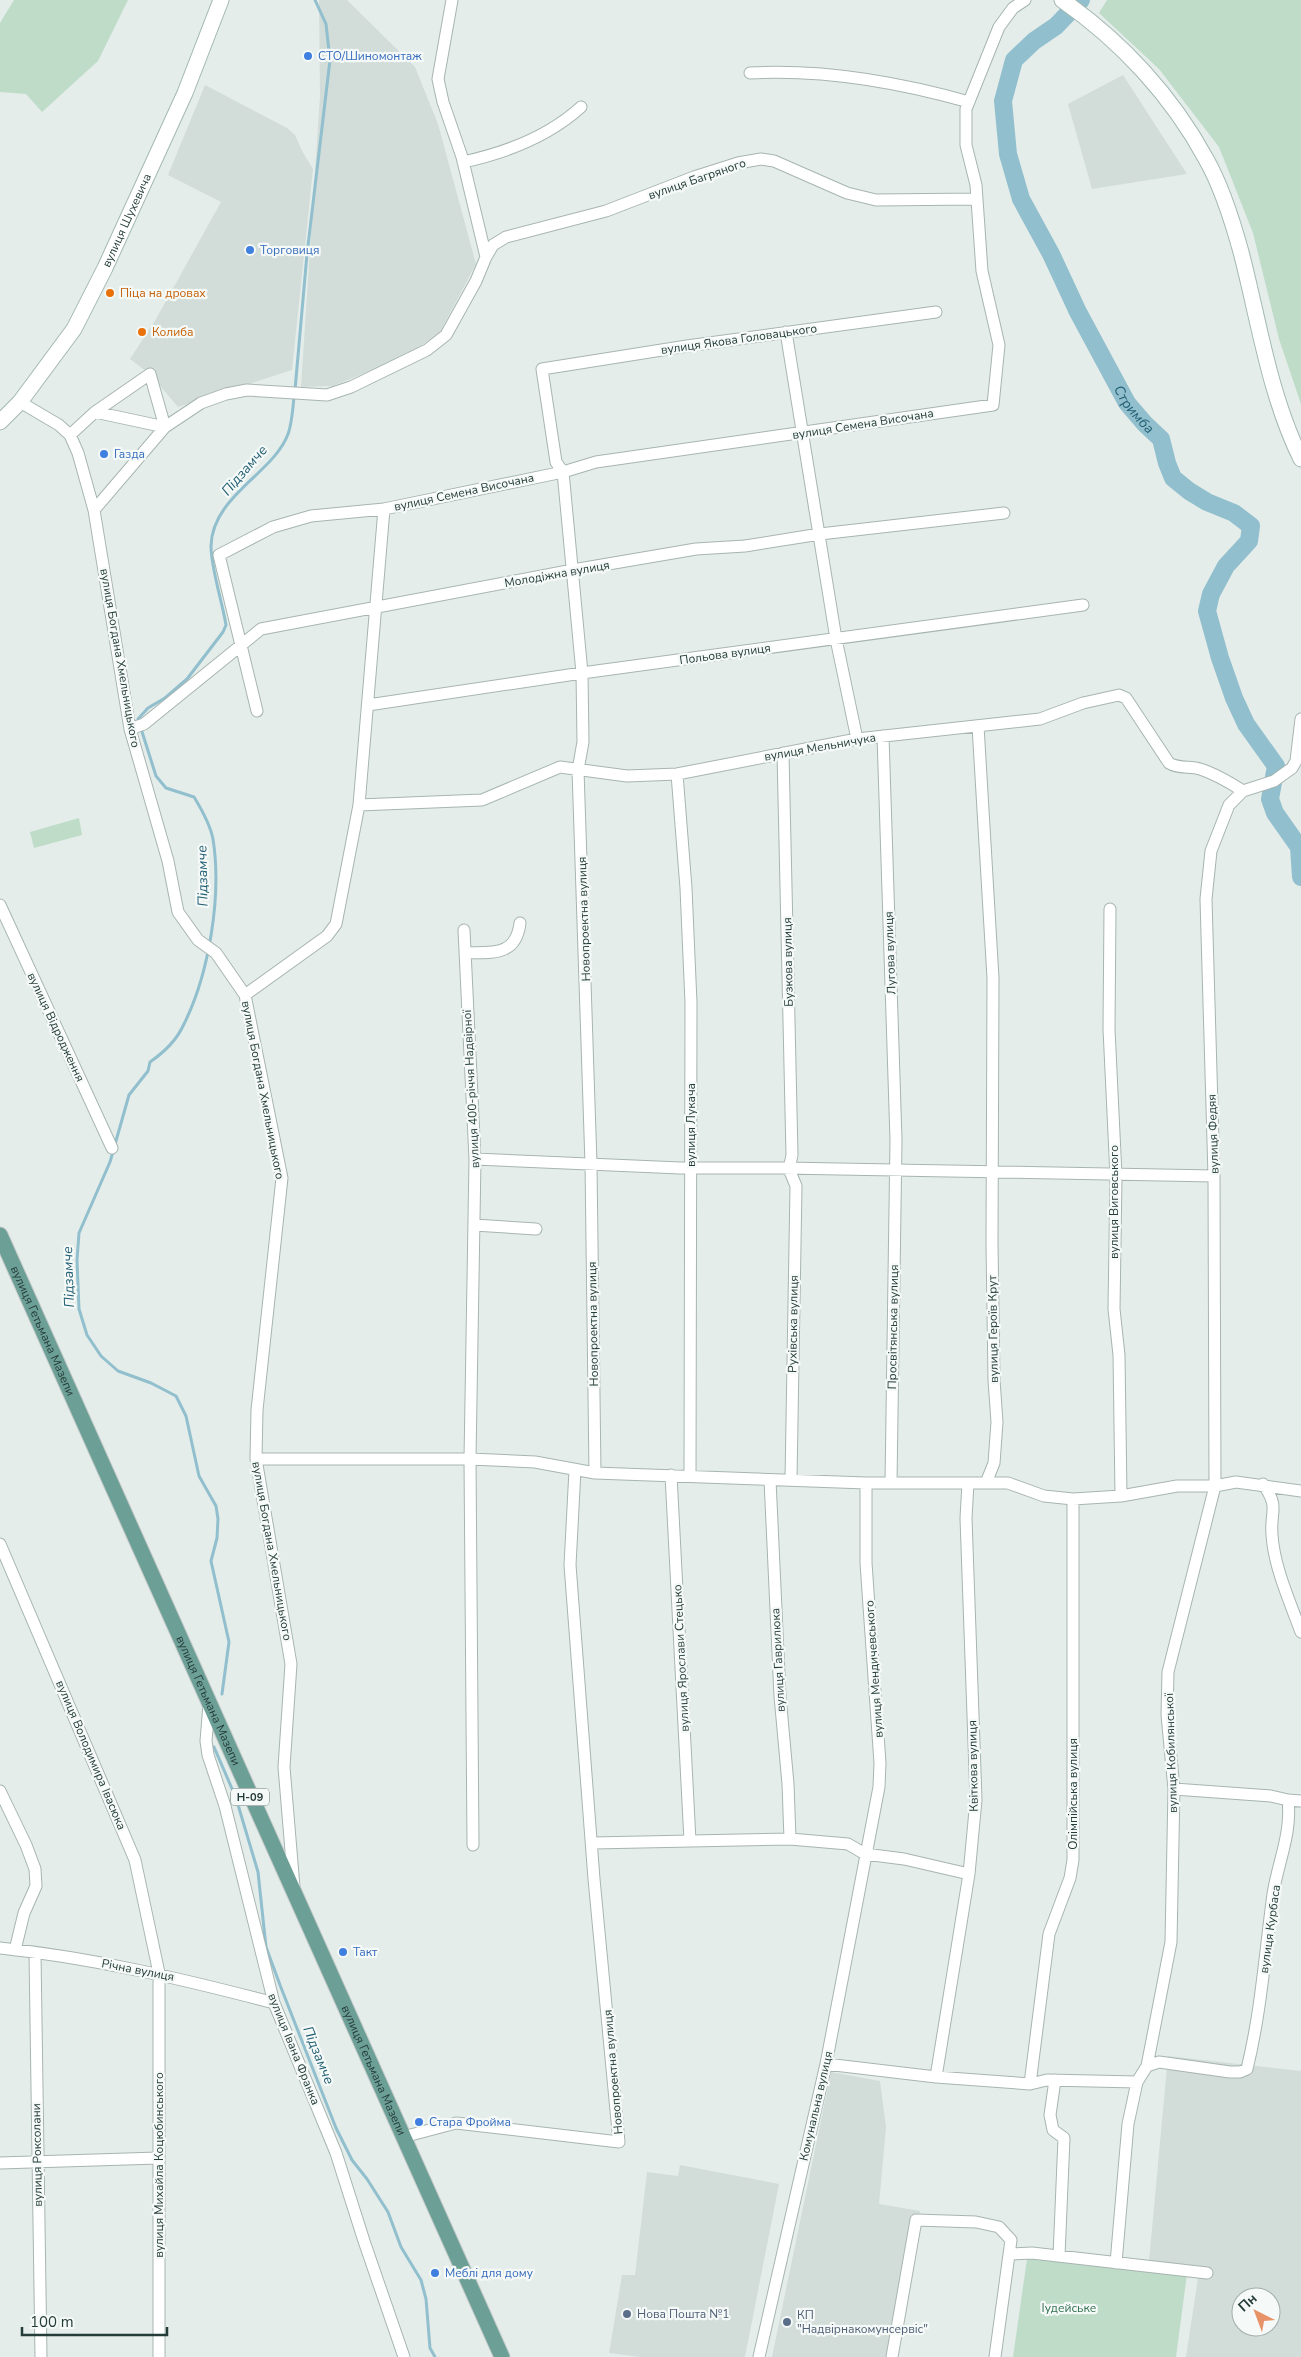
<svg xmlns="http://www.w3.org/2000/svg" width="1301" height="2357" viewBox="0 0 1301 2357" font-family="'Nunito Sans',sans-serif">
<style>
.built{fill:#d2dcd9;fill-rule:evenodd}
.green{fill:#bfdcc9}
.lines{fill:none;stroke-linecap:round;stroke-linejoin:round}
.stream{stroke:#91bfcd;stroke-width:3}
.river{stroke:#91bfcd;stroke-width:18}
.minor-casing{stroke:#a7b5b1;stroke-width:13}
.secondary-casing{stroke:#a3b8b2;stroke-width:17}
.primary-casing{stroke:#c2c9c8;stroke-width:17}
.minor{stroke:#fff;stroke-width:11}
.secondary{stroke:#fff;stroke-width:15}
.primary{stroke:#6c9f96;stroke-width:15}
.shop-dot{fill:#3f7fe0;stroke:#f5f9f7;stroke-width:2}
.food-dot{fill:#e8710a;stroke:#f5f9f7;stroke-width:2}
.service-dot{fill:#5c6f8a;stroke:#f5f9f7;stroke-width:2}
.labels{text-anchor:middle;stroke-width:4.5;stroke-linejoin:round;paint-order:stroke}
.shield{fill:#f5f9f7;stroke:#637572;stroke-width:1}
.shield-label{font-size:11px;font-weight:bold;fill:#253d39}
.shop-label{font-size:12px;fill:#366cbe;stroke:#f5f9f7;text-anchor:start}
.street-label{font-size:12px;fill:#253d39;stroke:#f5f9f7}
.food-label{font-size:12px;fill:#c56008;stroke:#f5f9f7;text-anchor:start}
.park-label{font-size:12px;fill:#327150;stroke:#f5f9f7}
.service-label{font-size:12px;fill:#4e5e75;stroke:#f5f9f7;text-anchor:start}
.water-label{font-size:14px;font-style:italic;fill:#236075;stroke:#f5f9f7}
</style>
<rect width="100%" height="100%" fill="#e4edea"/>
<path class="built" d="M319 0H347L415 67 438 124 476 264 440 332 408 355 333 386 301 387 320 96Z
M1123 75 1187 174 1092 189 1068 104Z
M205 85 287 128 295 135 302 151 313 169 292 370 178 407 150 374 130 359 156 319 221 202 168 175Z
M1168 2056 1301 2071V2357H1186L1199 2271 1149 2261ZM1241 2297H1271V2327H1241Z
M831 2072 880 2081 886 2127 879 2204 920 2211 889 2357H772Z
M680 2165 779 2184 745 2357H640L609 2353 622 2275H635L647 2172 678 2176Z"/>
<path class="green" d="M14 0H128L98 61 42 112 26 94 0 92V23Z
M1107 0H1301V404L1279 339 1253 233 1219 147 1159 69 1099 13Z
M79 818 82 835 34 848 30 832Z
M1028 2252 1187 2274 1176 2357H1013Z"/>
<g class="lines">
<path class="stream" d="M295 390 307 254 330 60 326 24 315 0
M222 1694 229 1642 211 1561 217 1538 218 1519 216 1506 199 1476 186 1416 176 1396 151 1383 118 1371 101 1356 87 1335 79 1309 77 1260 79 1233 110 1162 129 1095 148 1071 150 1062C163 1053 176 1041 183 1026 209 975 222 896 213 839 210 824 202 810 194 797L166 788 156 776 138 719 148 708 165 698 187 679 223 632 226 625C222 601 211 568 211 546 212 496 274 473 288 434 292 423 293 408 294 396
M214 1747 236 1798 258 1872 266 1947 280 1985 336 2128 352 2160 367 2179 388 2212 401 2247 421 2280 426 2299 430 2348 435 2357"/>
<path class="river" id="s1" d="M1081 0 1056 26 1034 41 1014 60 1003 101 1008 154 1021 199 1051 254 1078 312 1127 403 1145 424 1161 439 1167 463 1173 478 1189 491 1207 502 1234 513 1251 526 1249 541 1226 566 1211 594 1207 611 1220 658 1234 698 1246 724 1276 766 1270 799 1275 813 1299 847 1301 877"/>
<g class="minor-casing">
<path id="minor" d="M750 73C824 69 898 82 969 102
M463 162C505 153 549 136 581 107
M486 257 493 245 506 237 606 211 694 177 738 163 761 159 774 161 847 193 876 200 976 199
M786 332 836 639 857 739
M20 402 59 425 70 435 78 453 94 510 130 729 168 861 178 912 198 940 216 953 245 995 282 1178 257 1410 256 1459 291 1664 284 1767 294 1887
M70 435 95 412 150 374 165 427 95 412
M94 510 165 427 201 403 226 394 247 390 327 395 351 387 427 350 446 335 476 281 486 257 462 157 443 102 438 79 452 0
M368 705 582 673 1083 605
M257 711 219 555 273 527 311 516 384 509
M978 726 993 978 992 1243 994 1380 997 1422 994 1463 986 1483
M130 729 144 724 261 629 573 570 696 549 745 546 820 534 1004 513
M883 736 896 1140 891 1483
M783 753 792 1155 789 1169 796 1186 791 1480
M677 774 686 888 691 1003 690 1476
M359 805 482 800 560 767 627 776 677 774 857 739 1040 719 1083 703 1119 695 1126 698 1169 763C1178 769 1190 766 1200 769 1216 774 1229 782 1243 791
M0 905 112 1148
M1110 909 1109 1029 1116 1176 1114 1309 1119 1355 1121 1496
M464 930 475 1159 470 1459 473 1845
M465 953C491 952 516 957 520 923
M245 995 327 936 336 924 359 805 384 509 563 472 596 462 993 405 999 345 982 271 976 185 966 145V109L999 27 1013 8 1025 0
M475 1159 680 1168H784L1214 1176
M474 1225 536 1229
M256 1459H470L535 1462 595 1473 866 1483H1008L1044 1496 1073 1499 1121 1496 1177 1486H1215L1236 1482 1301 1491
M595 1473 591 1164 578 770 583 742 582 673 563 472 556 462 542 369 687 346 936 312
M671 1475 690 1841
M770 1480 780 1696 788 1784 790 1839
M1263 1484C1280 1508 1270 1510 1272 1535 1274 1567 1290 1602 1301 1632
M0 1544 135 1860 159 1973V2357
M209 1705 206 1741 208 1755 225 1806 274 2003 336 2153 364 2241 404 2357
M0 1791 26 1845 35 1869 36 1886 24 1913 15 1950
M1288 1800 1301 1801
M593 1843 790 1839 848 1844 865 1854 904 1859 969 1874
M0 1948C93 1958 183 1979 274 2003
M35 1953 41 2357
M826 2064 936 2077 1030 2084 1047 2080 1137 2082
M1147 2066 1159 2062 1230 2072H1240L1247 2069C1261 2012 1265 1953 1273 1894 1278 1862 1292 1833 1288 1800L1271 1796 1174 1789
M936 2077 969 1874 976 1800 966 1518 968 1483
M1055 2080 1050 2115 1053 2130 1064 2138 1059 2256
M1030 2084 1049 1934 1070 1878 1073 1860V1499
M403 2137 456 2123 619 2142 594 1879 570 1565 575 1470
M0 2163 158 2158
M1010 2254 1032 2253 1207 2273
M1116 2263 1128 2124 1137 2082 1147 2066 1171 1942 1174 1789 1167 1715 1168 1672 1215 1486 1214 1176 1206 899 1211 851 1229 805 1243 791 1274 781 1292 768 1296 761 1301 719
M759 2357 826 2064 879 1787 880 1763 866 1563V1483
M892 2357 916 2220 976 2222 999 2227 1011 2240 995 2357"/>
</g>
<g class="secondary-casing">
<g id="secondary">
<path d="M1062 0C1121 41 1172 96 1206 159 1221 185 1233 223 1241 252 1259 321 1269 394 1301 459"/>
<path id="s2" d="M0 422 20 402 74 329 105 268 185 93 221 0"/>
</g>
</g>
<g class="primary-casing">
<g id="primary">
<path id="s3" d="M0 1235 502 2357"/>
</g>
</g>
<use href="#minor" class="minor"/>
<use href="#secondary" class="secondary"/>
<use href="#primary" class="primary"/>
</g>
<g class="shop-dot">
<circle cx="308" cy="56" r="5"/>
<circle cx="250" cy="250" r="5"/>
<circle cx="104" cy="454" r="5"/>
<circle cx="343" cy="1952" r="5"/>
<circle cx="419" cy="2122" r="5"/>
<circle cx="435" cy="2273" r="5"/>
</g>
<g class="food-dot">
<circle cx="110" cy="293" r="5"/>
<circle cx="142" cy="332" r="5"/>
</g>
<g class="service-dot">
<circle cx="627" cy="2314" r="5"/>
<circle cx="787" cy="2322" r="5"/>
</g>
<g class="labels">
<rect class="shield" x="231" y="1788.5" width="38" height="17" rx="4"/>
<g class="shield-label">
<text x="250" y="1801">Н-09</text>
</g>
<g class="shop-label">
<text x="318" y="60">СТО/Шиномонтаж</text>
<text x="260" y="254">Торговиця</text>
<text x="114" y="458">Газда</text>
<text x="353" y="1956">Такт</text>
<text x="429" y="2126">Стара Фройма</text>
<text x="445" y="2277">Меблі для дому</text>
</g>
<g class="street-label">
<text transform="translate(697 179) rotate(-19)" y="4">вулиця Багряного</text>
<text dy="4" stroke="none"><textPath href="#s2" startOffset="240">вулиця Шухевича</textPath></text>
<text transform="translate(739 339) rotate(-8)" y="4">вулиця Якова Головацького</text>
<text transform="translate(863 424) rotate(-9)" y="4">вулиця Семена Височана</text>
<text transform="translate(464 492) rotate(-12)" y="4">вулиця Семена Височана</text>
<text transform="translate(557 574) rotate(-10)" y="4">Молодіжна вулиця</text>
<text transform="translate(725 654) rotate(-8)" y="4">Польова вулиця</text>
<text transform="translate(120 658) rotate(80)" y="4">вулиця Богдана Хмельницького</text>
<text transform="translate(820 747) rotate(-10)" y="4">вулиця Мельничука</text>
<text transform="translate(584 919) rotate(-92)" y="4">Новопроектна вулиця</text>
<text transform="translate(890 953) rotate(-92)" y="4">Лугова вулиця</text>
<text transform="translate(788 962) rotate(-91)" y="4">Бузкова вулиця</text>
<text transform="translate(56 1027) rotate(65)" y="4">вулиця Відродження</text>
<text transform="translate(471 1089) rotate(-93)" y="4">вулиця 400-річчя Надвірної</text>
<text transform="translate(263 1090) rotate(79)" y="4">вулиця Богдана Хмельницького</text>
<text transform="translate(691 1125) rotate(-90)" y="4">вулиця Лукача</text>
<text transform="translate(1213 1134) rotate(-92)" y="4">вулиця Федяя</text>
<text transform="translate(1114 1202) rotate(-90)" y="4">вулиця Виговського</text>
<text transform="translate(593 1324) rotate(-91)" y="4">Новопроектна вулиця</text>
<text transform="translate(793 1324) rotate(-89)" y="4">Рухівська вулиця</text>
<text transform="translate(893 1327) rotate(-89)" y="4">Просвітянська вулиця</text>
<text transform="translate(993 1329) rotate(-91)" y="4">вулиця Героїв Крут</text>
<text dy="4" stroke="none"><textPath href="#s3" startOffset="105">вулиця Гетьмана Мазепи</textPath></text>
<text transform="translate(272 1551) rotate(80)" y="4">вулиця Богдана Хмельницького</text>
<text transform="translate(681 1658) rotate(-93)" y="4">вулиця Ярослави Стецько</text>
<text transform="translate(778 1660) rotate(-93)" y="4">вулиця Гаврилюка</text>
<text transform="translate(874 1669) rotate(-94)" y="4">вулиця Мендичевського</text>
<text dy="4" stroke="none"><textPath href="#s3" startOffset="510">вулиця Гетьмана Мазепи</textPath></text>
<text transform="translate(1171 1753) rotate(-92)" y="4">вулиця Кобилянської</text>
<text transform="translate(91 1755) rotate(67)" y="4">вулиця Володимира Івасюка</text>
<text transform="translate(973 1766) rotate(-91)" y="4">Квіткова вулиця</text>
<text transform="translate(1073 1794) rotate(-90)" y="4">Олімпійська вулиця</text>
<text transform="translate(1270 1929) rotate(-82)" y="4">вулиця Курбаса</text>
<text transform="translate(138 1970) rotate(11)" y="4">Річна вулиця</text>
<text transform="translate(294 2049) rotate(68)" y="4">вулиця Івана Франка</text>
<text dy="4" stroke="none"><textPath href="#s3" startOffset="915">вулиця Гетьмана Мазепи</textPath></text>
<text transform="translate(613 2072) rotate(-95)" y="4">Новопроектна вулиця</text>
<text transform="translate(816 2106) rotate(-77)" y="4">Комунальна вулиця</text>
<text transform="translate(37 2155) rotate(-91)" y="4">вулиця Роксолани</text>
<text transform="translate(159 2165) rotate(-90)" y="4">вулиця Михайла Коцюбинського</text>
</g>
<g class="food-label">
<text x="120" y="297">Піца на дровах</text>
<text x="152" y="336">Колиба</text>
</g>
<g class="park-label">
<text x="1069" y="2312">Іудейське</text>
</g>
<g class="service-label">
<text x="637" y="2318">Нова Пошта №1</text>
<text x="797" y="2319">КП<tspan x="797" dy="14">"Надвірнакомунсервіс"</tspan></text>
</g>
<g class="water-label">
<text dy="5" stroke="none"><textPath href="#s1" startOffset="472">Стримба</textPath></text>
<text transform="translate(244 470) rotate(-49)" y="5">Підзамче</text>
<text transform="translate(202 876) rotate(-91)" y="5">Підзамче</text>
<text transform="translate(68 1277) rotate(-92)" y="5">Підзамче</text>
<text transform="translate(319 2055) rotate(68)" y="5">Підзамче</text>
</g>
</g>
<g transform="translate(1256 2312) rotate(318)"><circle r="24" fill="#f5f9f7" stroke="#a2aeab"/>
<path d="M0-4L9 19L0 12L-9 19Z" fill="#e89267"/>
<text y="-8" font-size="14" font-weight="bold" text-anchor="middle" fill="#253d39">Пн</text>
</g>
<path d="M22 2327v8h145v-8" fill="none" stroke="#253d39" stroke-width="2.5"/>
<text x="30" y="2327" font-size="15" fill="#253d39" stroke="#f5f9f7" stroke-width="4" paint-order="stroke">100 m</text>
</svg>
